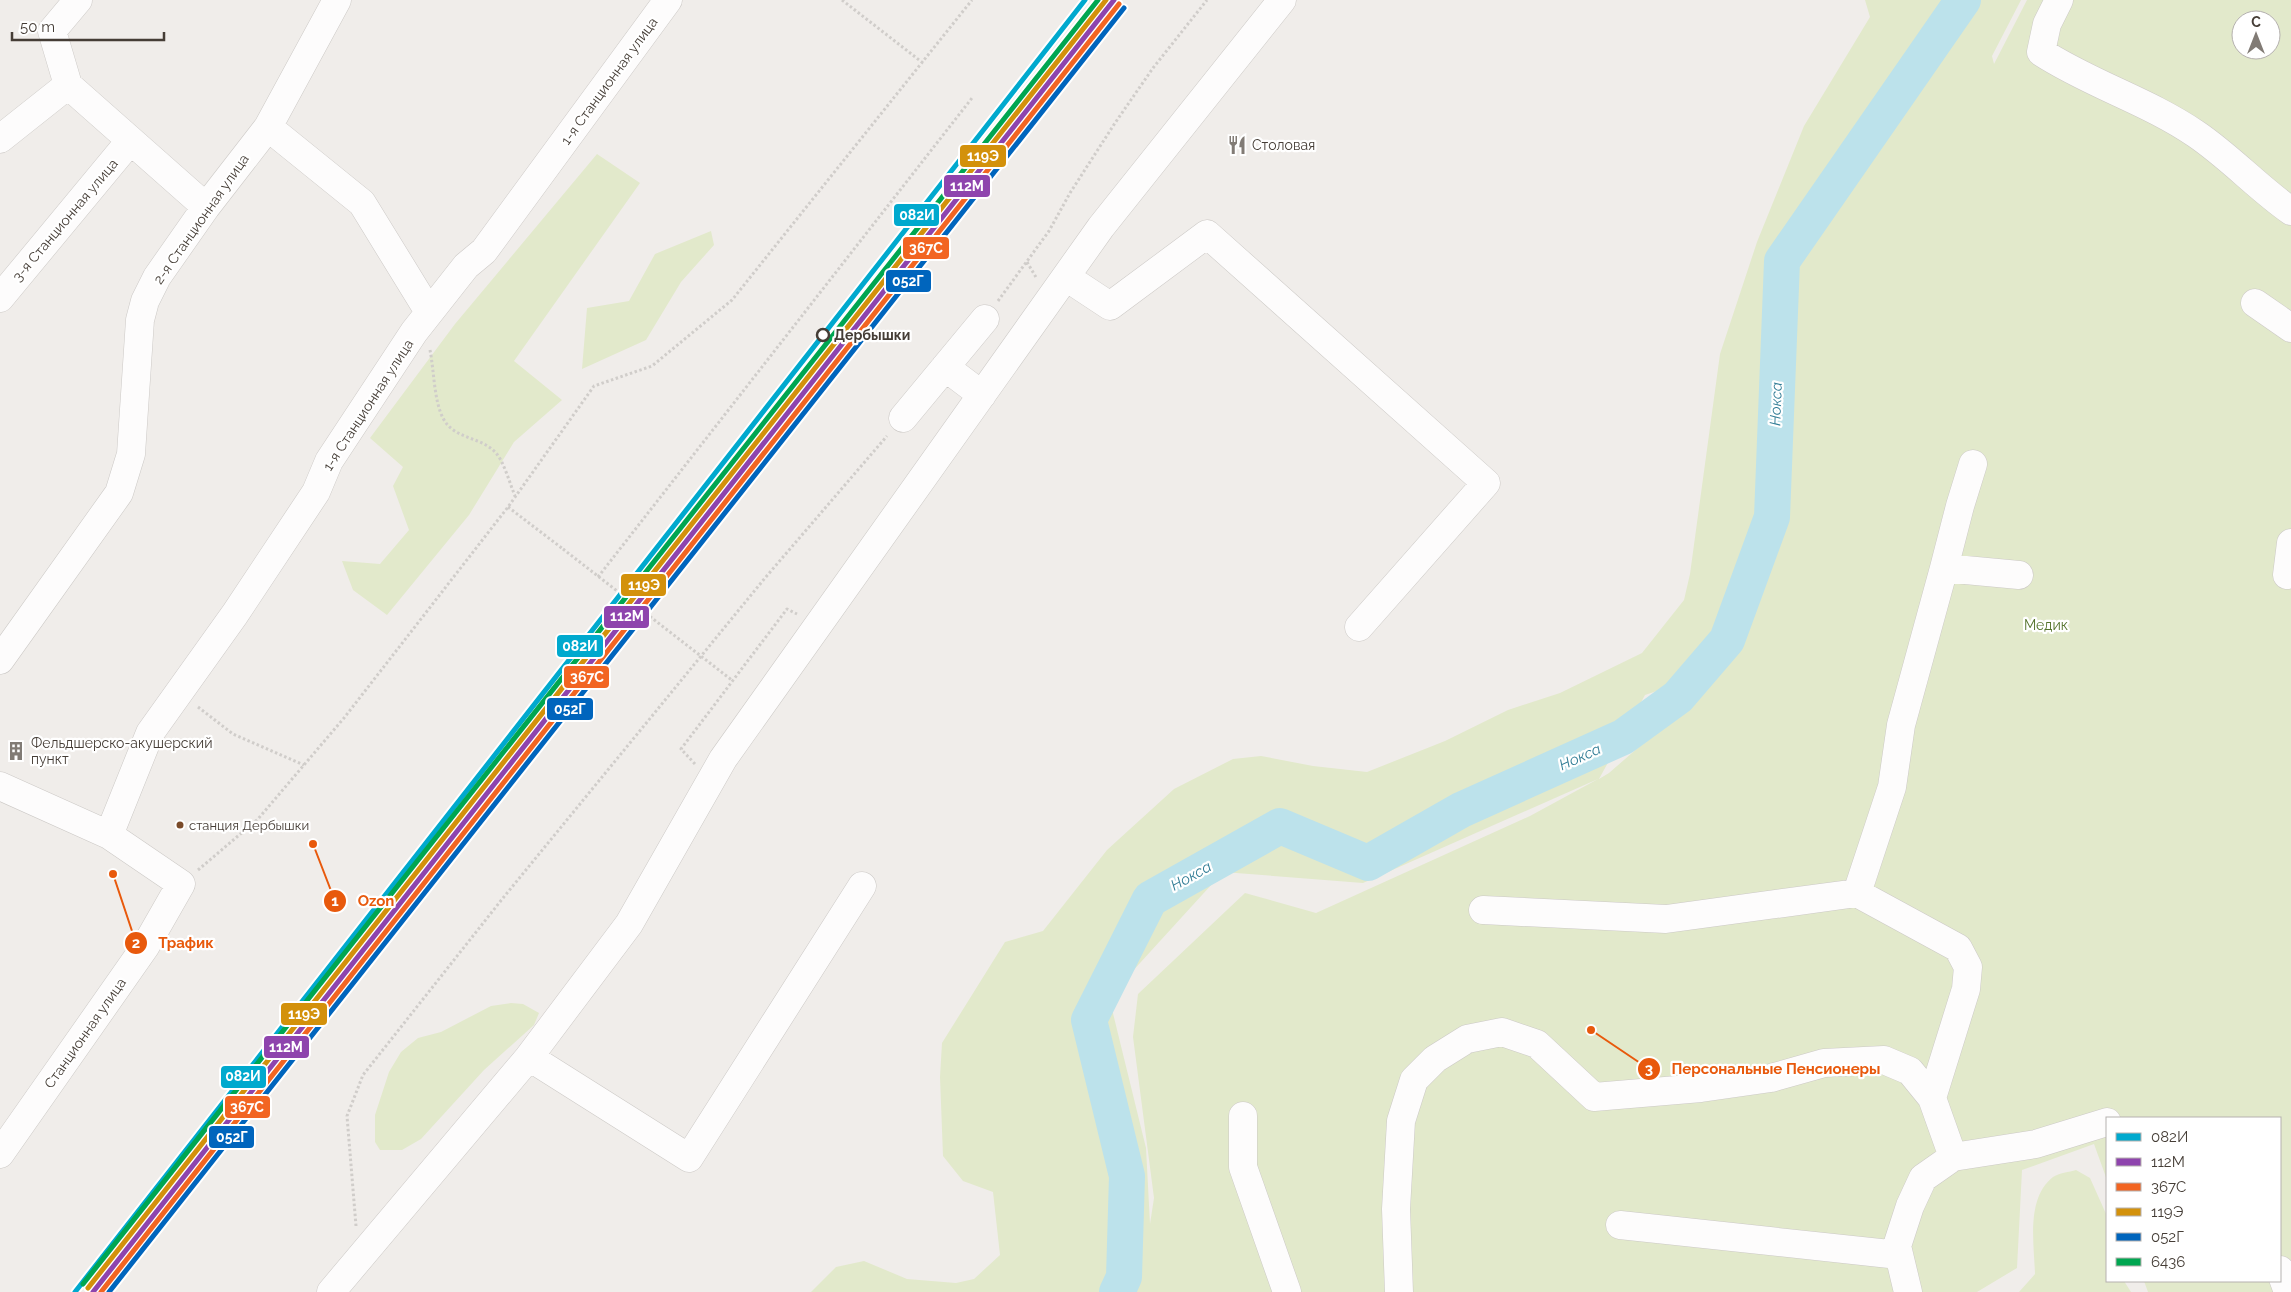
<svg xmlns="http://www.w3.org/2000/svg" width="2291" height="1292" viewBox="0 0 2291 1292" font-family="Raleway,sans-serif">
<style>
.green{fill:#e2e9cb;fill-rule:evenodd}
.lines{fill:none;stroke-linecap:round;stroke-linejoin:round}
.river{stroke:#bce2eb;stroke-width:36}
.minor-casing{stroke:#ccc9c6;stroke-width:29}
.path{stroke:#d0cdca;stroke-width:3;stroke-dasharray:2.5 2.5;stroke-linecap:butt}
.minor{stroke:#fdfcfc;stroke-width:28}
.path-bridge{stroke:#d0cdca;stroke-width:3;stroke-dasharray:2.5 2.5;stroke-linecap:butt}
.rail-1-casing{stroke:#fff;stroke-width:9}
.rail-2-casing{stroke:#fff;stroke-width:9}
.rail-3-casing{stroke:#fff;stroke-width:9}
.rail-4-casing{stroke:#fff;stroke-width:9}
.rail-5-casing{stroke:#fff;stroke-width:9}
.rail-6-casing{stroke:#fff;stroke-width:9}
.rail-1{stroke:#00a9ce;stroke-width:5}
.rail-2{stroke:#8e44ad;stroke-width:5}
.rail-3{stroke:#f26522;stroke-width:5}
.rail-4{stroke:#d3910b;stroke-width:5}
.rail-5{stroke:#0065bd;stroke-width:5}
.rail-6{stroke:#00a651;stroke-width:5}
.stop-dot{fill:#fff;stroke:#453d36;stroke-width:2.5}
.bus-dot{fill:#7a4b2a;stroke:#fff;stroke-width:2}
.labels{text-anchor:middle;stroke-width:4.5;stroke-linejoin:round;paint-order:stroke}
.bus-label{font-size:13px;fill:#453d36;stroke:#fff;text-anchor:start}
.street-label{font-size:14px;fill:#453d36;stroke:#fff}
.poi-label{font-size:14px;fill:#453d36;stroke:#fff;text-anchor:start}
.stop-label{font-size:14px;font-weight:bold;fill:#453d36;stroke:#fff;text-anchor:start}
.park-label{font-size:14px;fill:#55742d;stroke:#fff}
.water-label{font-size:15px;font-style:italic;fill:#307c95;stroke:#fff}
.leader{fill:none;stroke:#e8590c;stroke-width:2}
.callout-dot{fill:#e8590c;stroke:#fff;stroke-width:2}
.mark-label{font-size:15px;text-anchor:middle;font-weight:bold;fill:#fff}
.callout-label{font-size:15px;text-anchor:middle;font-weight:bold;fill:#e8590c;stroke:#fff;stroke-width:4.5;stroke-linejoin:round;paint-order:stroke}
.line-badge{stroke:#fff;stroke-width:2}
.badge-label{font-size:14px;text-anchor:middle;font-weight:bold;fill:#fff}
</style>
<rect width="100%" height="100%" fill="#f0edea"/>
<path class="green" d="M1865 0H2021L1992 56 1994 64 2027 0H2291V1292H2148L2144 1281H2280V1118H2107V1180L2094 1144 2022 1170 2017 1268 1977 1292H811L836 1267 864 1261 907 1279 956 1283 974 1279 1000 1255 993 1192 963 1181 943 1156 940 1077 942 1043 1005 942 1043 931 1107 850 1174 789 1233 759 1261 756 1313 766 1367 772 1445 741 1508 710 1560 693 1642 653 1684 600 1690 574 1720 354 1757 242 1804 126 1870 17ZM2241 20H2271V50H2241ZM1716 671 1694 699 1609 773 1599 779 1645 695ZM1598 779 1530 816 1316 913 1245 893 1138 994 1133 1037 1154 1198 1150 1224 1146 1148 1109 997 1223 872 1363 883Z
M597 154 640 183 514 361 562 400 514 442 469 515 387 615 353 590 342 561 380 564 409 530 393 486 403 467 370 438 455 324Z
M711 231 714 245 681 282 646 340 582 369 587 308 629 301 655 254Z
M511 1003 523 1004 539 1013 534 1025 484 1070 421 1139 402 1150H380L375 1142V1115L389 1072 401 1052 418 1038 441 1032 491 1006Z
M2076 1170 2090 1178 2107 1216V1281H2124L2131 1292H2019L2035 1274C2034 1243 2026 1198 2053 1177 2059 1173 2069 1172 2076 1170Z"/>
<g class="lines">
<path class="river" d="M1117 1292 1124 1277 1127 1176 1089 1020 1150 899 1280 826 1368 863 1461 810 1623 737 1678 697 1727 640 1772 517 1782 261 1963 0"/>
<g class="minor-casing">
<path id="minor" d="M2059 0 2047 24 2041 52C2090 84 2148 101 2196 134 2230 157 2258 188 2291 211
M68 85 206 207
M268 127 362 203 429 312
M0 139 68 85 52 31 78 0
M1066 277 1110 306 1207 234 1486 483 1359 627
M0 298 130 141
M2255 303 2291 328
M945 367 982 395
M903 418 985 319
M1944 568 1960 506 1973 464
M2287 575 2291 543
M0 660 119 493 131 454 140 320 145 301 157 277 206 207 268 127 337 0
M0 786 109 835 181 884 145 947 0 1154
M109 835 150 733 235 614 316 492 329 461 414 332 466 266 484 251 668 0
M1857 893 1892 787 1901 725 1944 568 2019 575
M1483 910 1666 919 1857 893 1958 948 1968 967 1966 989 1932 1098 1953 1157 2036 1144 2107 1122
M529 1057 689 1158 862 886
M1243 1116V1167L1287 1292
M1620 1225 1899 1255
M2280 1270 2288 1292
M331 1292 529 1057 629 924 723 759 1101 227 1282 0
M1399 1292 1396 1209 1401 1121 1414 1080 1435 1059 1467 1039 1502 1032 1537 1044 1594 1097 1701 1088 1771 1078 1824 1063 1884 1060 1910 1071 1932 1098
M1908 1292 1897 1246 1910 1206 1923 1178 1953 1157"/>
</g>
<path class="path" d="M842 0 923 63
M1027 262 1037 279
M998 301 1049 231 1070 193 1115 123 1153 68 1207 0
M430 350C434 370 434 401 443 418 454 440 481 436 496 453 504 462 510 484 515 496
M508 507 563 549
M598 577 972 98
M631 602 1004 124
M198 707 233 734 304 765
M695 764 681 749 787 609 797 614
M198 870 258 819 344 718 508 507 594 386 652 366 732 300 972 0
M356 1226 347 1116 363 1075 503 898 765 578 887 436"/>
<use href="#minor" class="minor"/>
<path class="path-bridge" d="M563 549 733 681"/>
<g class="rail-1-casing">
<path id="rail-1" d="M75 1292 1085 0"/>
</g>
<g class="rail-2-casing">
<path id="rail-2" d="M93 1292 1114 0"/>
</g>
<g class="rail-3-casing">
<path id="rail-3" d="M101 1292 1119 4"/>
</g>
<g class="rail-4-casing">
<path id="rail-4" d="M88 1288 1106 0"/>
</g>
<g class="rail-5-casing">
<path id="rail-5" d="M109 1292 1124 8"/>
</g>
<g class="rail-6-casing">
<path id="rail-6" d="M83 1284 1098 0"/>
</g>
<use href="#rail-1" class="rail-1"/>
<use href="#rail-2" class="rail-2"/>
<use href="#rail-3" class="rail-3"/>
<use href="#rail-4" class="rail-4"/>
<use href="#rail-5" class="rail-5"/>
<use href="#rail-6" class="rail-6"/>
</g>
<defs>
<g id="restaurant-bare" transform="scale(1.5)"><path d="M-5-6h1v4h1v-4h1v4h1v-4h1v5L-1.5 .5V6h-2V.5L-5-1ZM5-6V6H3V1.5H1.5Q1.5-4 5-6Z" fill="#817b75" stroke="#fff" stroke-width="2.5" paint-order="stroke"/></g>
<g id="building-bare" transform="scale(1.5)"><path d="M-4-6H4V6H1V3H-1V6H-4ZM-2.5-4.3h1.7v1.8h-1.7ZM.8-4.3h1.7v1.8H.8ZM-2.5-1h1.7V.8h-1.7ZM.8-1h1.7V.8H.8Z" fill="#817b75" stroke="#fff" stroke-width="2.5" paint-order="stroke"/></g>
</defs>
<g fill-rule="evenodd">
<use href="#restaurant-bare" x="1237" y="145"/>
<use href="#building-bare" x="16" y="751"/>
</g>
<circle class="stop-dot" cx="823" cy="335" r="6"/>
<circle class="bus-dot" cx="180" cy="825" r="4.5"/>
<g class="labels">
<g class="bus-label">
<text x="189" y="830">станция Дербышки</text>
</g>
<g class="street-label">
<text transform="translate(609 81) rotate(-54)" y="5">1-я Станционная улица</text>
<text transform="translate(201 219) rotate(-55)" y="5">2-я Станционная улица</text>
<text transform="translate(65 220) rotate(-50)" y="5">3-я Станционная улица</text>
<text transform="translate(368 405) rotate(-57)" y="5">1-я Станционная улица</text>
<text transform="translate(85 1033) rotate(-55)" y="5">Станционная улица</text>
</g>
<g class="poi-label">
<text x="1252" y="150">Столовая</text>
<text x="31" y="748">Фельдшерско-акушерский<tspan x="31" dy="16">пункт</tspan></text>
</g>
<g class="stop-label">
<text x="834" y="340">Дербышки</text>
</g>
<g class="park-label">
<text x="2046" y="630">Медик</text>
</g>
<g class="water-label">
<text transform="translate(1776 404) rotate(-88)" y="5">Нокса</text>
<text transform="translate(1580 757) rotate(-24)" y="5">Нокса</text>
<text transform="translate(1191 876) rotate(-29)" y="5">Нокса</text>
</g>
</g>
<path class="leader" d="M313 844L335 901M113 874L136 943M1591 1030L1649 1069"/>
<g class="callout-dot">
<circle cx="313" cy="844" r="5"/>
<circle cx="113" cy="874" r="5"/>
<circle cx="1591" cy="1030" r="5"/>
<circle cx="335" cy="901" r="12"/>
<circle cx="136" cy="943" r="12"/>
<circle cx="1649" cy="1069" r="12"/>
</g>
<g class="mark-label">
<text x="335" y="906">1</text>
<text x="136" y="948">2</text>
<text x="1649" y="1074">3</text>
</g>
<g class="callout-label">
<text x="376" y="906">Ozon</text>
<text x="186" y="948">Трафик</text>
<text x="1776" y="1074">Персональные Пенсионеры</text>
</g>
<g class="line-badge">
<rect x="959" y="144" width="48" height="24" rx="5" fill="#d3910b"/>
<rect x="943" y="174" width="48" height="24" rx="5" fill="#8e44ad"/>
<rect x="893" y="203" width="47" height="24" rx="5" fill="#00a9ce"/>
<rect x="902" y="236" width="48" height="24" rx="5" fill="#f26522"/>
<rect x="885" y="269" width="47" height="24" rx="5" fill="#0065bd"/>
<rect x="620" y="573" width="47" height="24" rx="5" fill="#d3910b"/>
<rect x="603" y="605" width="47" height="24" rx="5" fill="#8e44ad"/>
<rect x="556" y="634" width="48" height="24" rx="5" fill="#00a9ce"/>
<rect x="563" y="665" width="47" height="24" rx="5" fill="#f26522"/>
<rect x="546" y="697" width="48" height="24" rx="5" fill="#0065bd"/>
<rect x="280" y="1002" width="48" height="24" rx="5" fill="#d3910b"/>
<rect x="263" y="1035" width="47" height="24" rx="5" fill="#8e44ad"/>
<rect x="220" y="1065" width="47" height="24" rx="5" fill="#00a9ce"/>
<rect x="224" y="1095" width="47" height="24" rx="5" fill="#f26522"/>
<rect x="208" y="1125" width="47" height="24" rx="5" fill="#0065bd"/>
</g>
<g class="badge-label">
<text x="983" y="161">119Э</text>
<text x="967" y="191">112М</text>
<text x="917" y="220">082И</text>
<text x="926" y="253">367С</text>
<text x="908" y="286">052Г</text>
<text x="644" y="590">119Э</text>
<text x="627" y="621">112М</text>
<text x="580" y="651">082И</text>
<text x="587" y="682">367С</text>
<text x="570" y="714">052Г</text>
<text x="304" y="1019">119Э</text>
<text x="286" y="1052">112М</text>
<text x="243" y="1081">082И</text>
<text x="247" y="1112">367С</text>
<text x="232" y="1142">052Г</text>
</g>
<rect x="2106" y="1117" width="175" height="165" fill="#ffffff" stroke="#b5b1af"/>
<rect x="2116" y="1133" width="25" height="8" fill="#00a9ce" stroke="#b5b1af"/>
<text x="2151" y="1142" font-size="15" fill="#453d36">082И</text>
<rect x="2116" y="1158" width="25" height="8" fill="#8e44ad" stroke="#b5b1af"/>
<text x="2151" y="1167" font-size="15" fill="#453d36">112М</text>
<rect x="2116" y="1183" width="25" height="8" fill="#f26522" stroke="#b5b1af"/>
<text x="2151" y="1192" font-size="15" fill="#453d36">367С</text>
<rect x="2116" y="1208" width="25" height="8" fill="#d3910b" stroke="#b5b1af"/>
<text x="2151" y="1217" font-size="15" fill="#453d36">119Э</text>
<rect x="2116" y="1233" width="25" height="8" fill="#0065bd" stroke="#b5b1af"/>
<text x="2151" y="1242" font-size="15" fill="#453d36">052Г</text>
<rect x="2116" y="1258" width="25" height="8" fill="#00a651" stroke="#b5b1af"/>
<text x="2151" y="1267" font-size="15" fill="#453d36">6436</text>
<g transform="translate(2256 35)"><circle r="24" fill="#ffffff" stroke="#b5b1af"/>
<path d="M0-4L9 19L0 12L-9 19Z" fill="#817b75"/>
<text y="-8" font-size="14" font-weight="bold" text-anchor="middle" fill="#453d36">С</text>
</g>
<path d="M12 32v8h152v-8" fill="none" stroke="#453d36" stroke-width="2.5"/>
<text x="20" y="32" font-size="15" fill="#453d36" stroke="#ffffff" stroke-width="4" paint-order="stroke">50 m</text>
</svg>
